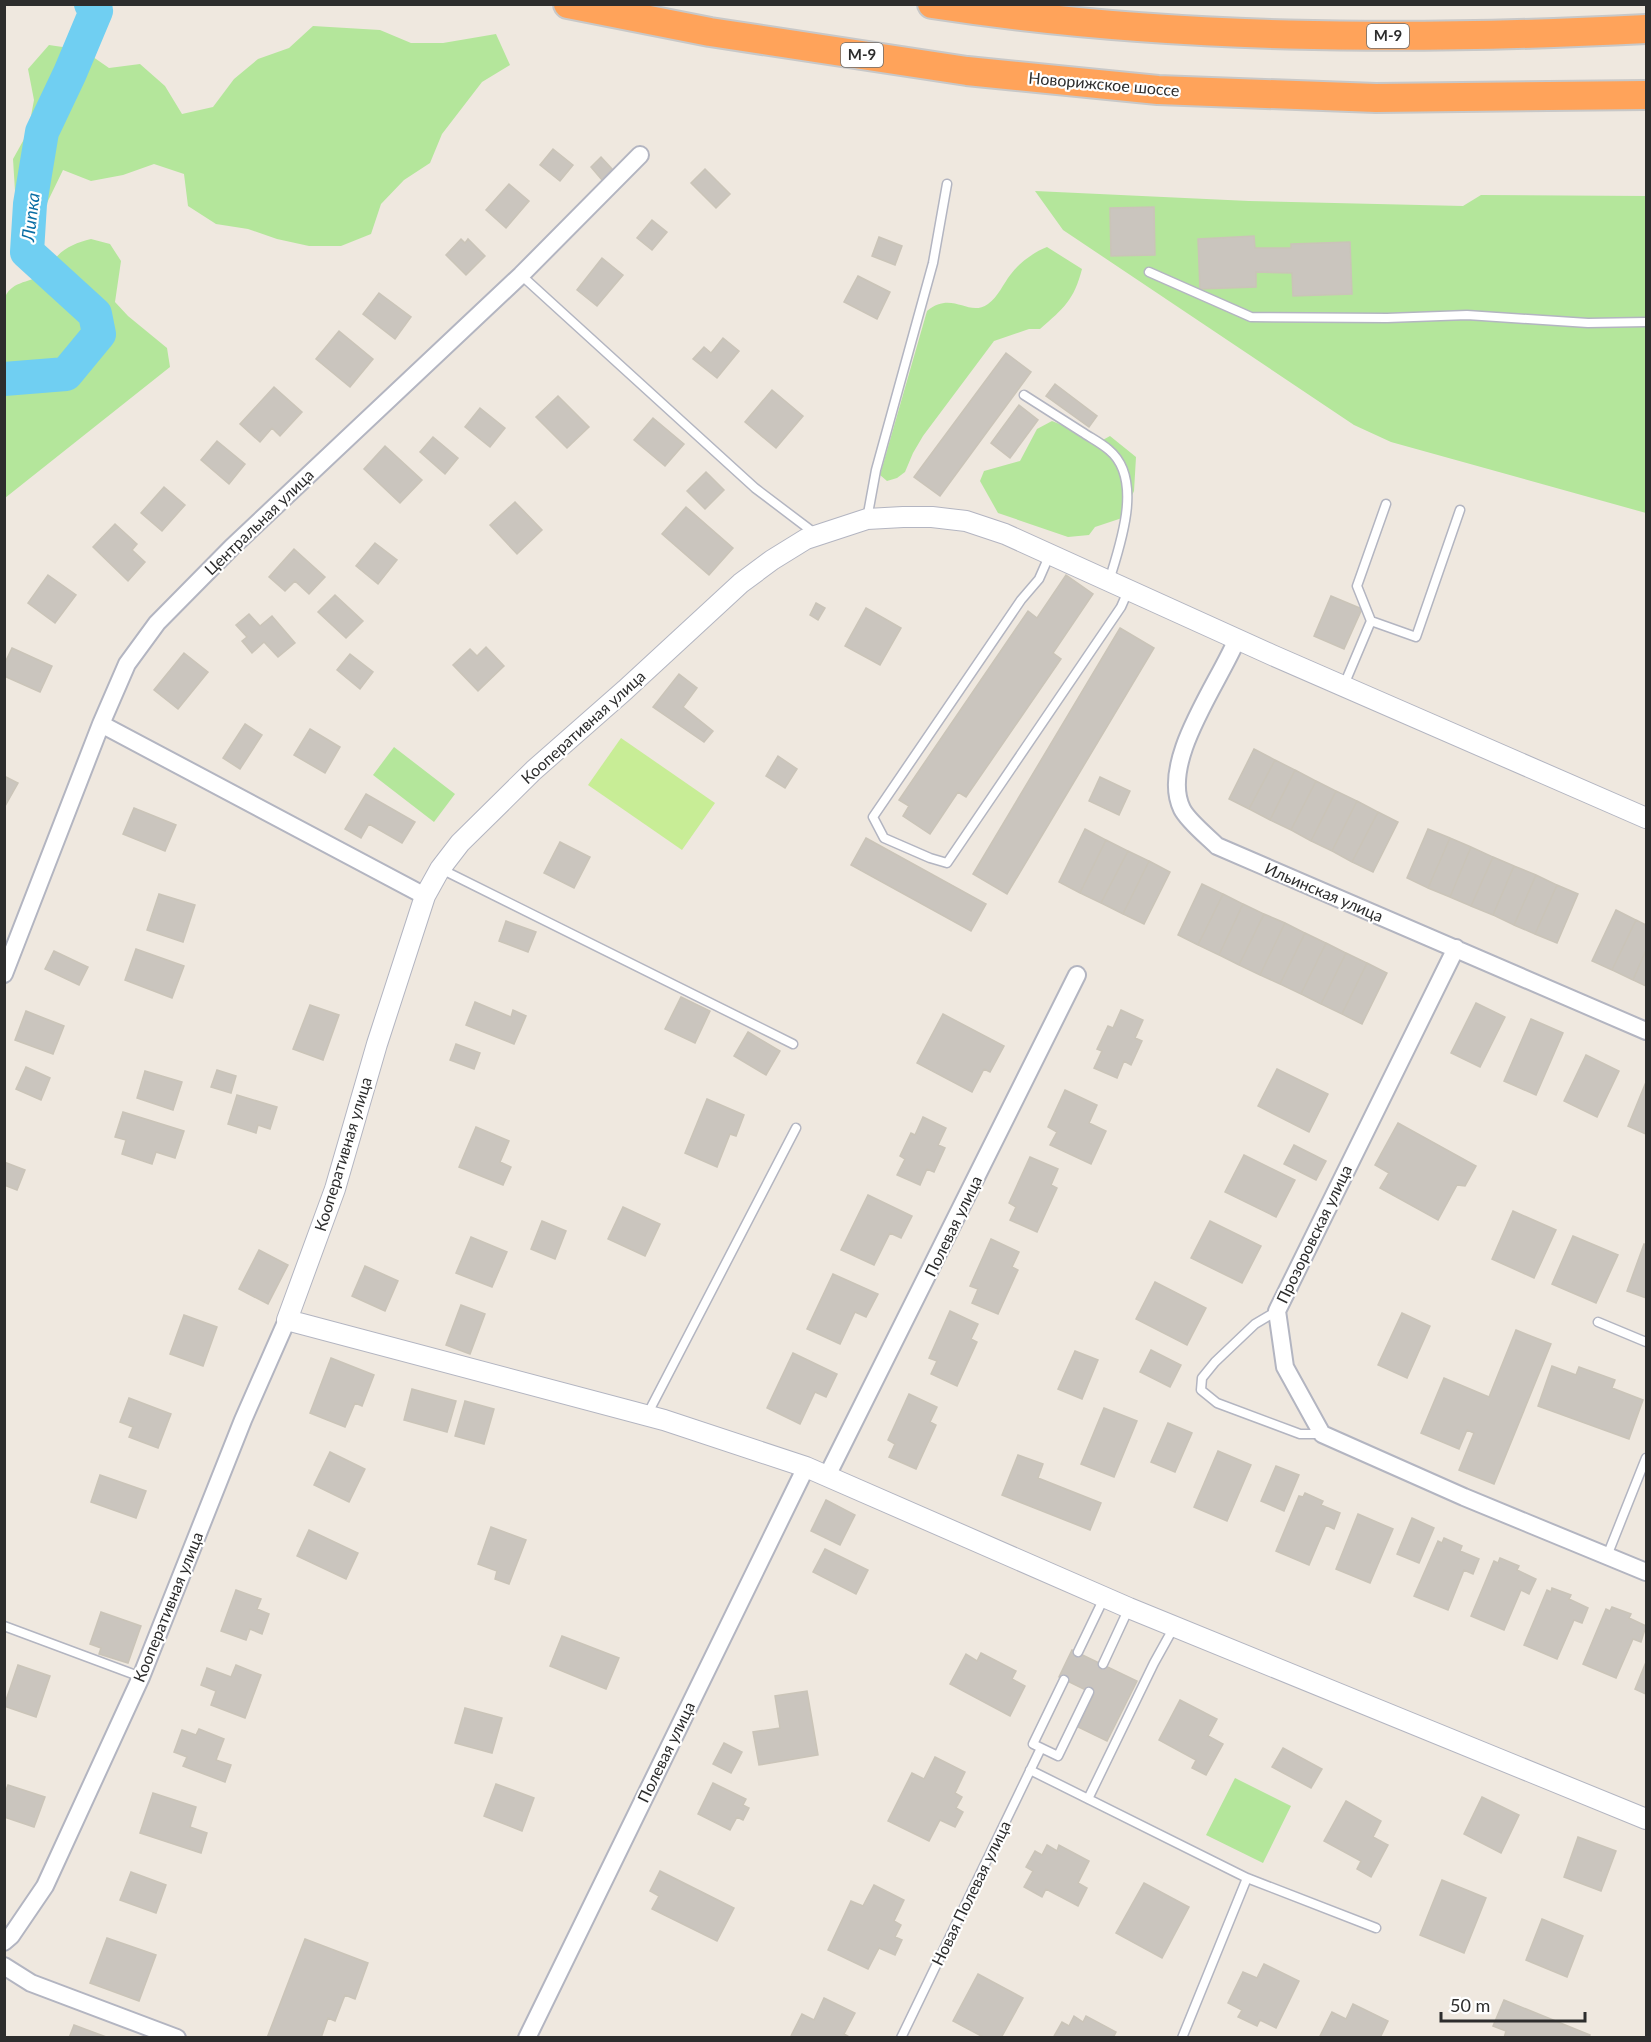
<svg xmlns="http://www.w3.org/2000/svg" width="1651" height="2042" viewBox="0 0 1651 2042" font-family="Lato,sans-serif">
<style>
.green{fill:#b4e69b}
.pitch{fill:#c8ed96}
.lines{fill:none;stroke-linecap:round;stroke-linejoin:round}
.river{stroke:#70cff2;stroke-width:34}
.building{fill:#cac5be;stroke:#cac4b8;stroke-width:1.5}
.service-casing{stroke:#b3b5c1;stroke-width:11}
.minor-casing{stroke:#b3b5c1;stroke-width:20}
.tertiary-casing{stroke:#b3b5c1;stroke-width:22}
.motorway-casing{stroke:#c8c8c8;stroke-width:32}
.service{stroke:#fff;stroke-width:8}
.minor{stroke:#fff;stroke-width:16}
.tertiary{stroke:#fff;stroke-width:20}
.motorway{stroke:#ffa35a;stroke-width:28}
.labels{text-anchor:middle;stroke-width:4.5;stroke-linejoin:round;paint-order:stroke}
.shield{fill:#fff;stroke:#6c6c6c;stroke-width:1.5}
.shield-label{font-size:15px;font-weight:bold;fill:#2d2d2d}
.street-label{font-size:16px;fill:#2d2d2d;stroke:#fff}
.water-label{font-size:18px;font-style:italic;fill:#0a6ea4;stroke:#fff}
</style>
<rect width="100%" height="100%" fill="#efe8df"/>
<path class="green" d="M313 26 380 30 411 43H443L496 34 510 65 482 82 442 134 430 163 404 180 381 204 371 234 341 246H309L277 239 248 229 216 224 188 206 184 174 154 164 123 175 91 181 63 170 46 205 16 207 13 159 28 132 34 100 28 69 49 45 83 50 109 68 140 64 165 86 182 114 213 107 234 79 258 59 289 48Z
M1035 191 1249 201 1463 206 1481 195 1646 196V513L1391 442 1354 425 1063 230Z
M91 239 110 244 121 261 115 302 128 316 167 348 170 367 5 498 4 300C10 281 28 283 43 275 47 272 51 265 54 260 64 247 76 243 91 239Z
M1047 247 1082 269C1074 300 1064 308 1040 329H1029L994 341 923 436 913 453 905 472 897 478 887 481 880 475 927 311C953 290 968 318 988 304 998 297 1003 284 1011 274 1019 263 1034 252 1047 247Z
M1052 421 1101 441 1110 436 1136 457 1134 491 1122 518 1095 527 1089 535 1068 537 998 513 980 481 984 471 1020 461 1037 429Z
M394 747 455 794 434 822 373 775Z
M1235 1778 1291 1806 1263 1863 1206 1835Z"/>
<path class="pitch" d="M621 738 715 803 682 850 588 785Z"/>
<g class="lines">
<path class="river" d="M4 379 66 374 99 334 95 314 27 252 30 204 42 132 70 73 96 11 91 4"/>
</g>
<path class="building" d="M553 149 573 165 560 181 540 165Z
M601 157 613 170 602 180 591 167Z
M705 169 730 194 716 208 691 183Z
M509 184 529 201 506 228 486 210Z
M1154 207 1155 255 1111 256 1110 208Z
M652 220 667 232 652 250 637 238Z
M1254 236 1255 248H1291V244L1350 242 1352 294 1293 296 1292 273 1256 272V287L1200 289 1198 239Z
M879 237 902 246 895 265 872 256Z
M461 239 465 243 468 239 485 256 466 275 446 255Z
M602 258 623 275 597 306 577 290Z
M858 276 890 292 877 319 844 302Z
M379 293 411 317 395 339 363 314Z
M339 331 373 359 350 387 316 359Z
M723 338 739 351 717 378 693 359 704 347 711 353Z
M1006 353 1031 372 940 496 914 477Z
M1055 384 1097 416 1089 427 1046 396Z
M274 387 302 412 280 436 272 428 260 442 240 424Z
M772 390 803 416 776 448 745 422Z
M558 396 589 427 567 448 536 417Z
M1019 405 1038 420 1010 458 991 443Z
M480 408 505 428 490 447 465 427Z
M653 418 684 444 665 466 634 440Z
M433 437 458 458 445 474 420 452Z
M217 441 245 464 229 484 201 460Z
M385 446 422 480 400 503 364 469Z
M706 472 724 490 705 509 687 491Z
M164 487 185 505 162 531 141 513Z
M515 502 542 530 517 554 490 525Z
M686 507 733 548 709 575 662 534Z
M115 524 137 544 132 550 145 562 128 581 93 547Z
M375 543 397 560 378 584 356 566Z
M294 549 325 577 309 594 295 581 285 591 269 577Z
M48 575 76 595 55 623 28 603Z
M1066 575 1093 594 1053 653 1061 659 966 797 958 792 930 834 903 816 909 806 899 800 1028 611 1037 618Z
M335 595 363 621 346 638 318 612Z
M1331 596 1362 609 1344 649 1314 636Z
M816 603 825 608 818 620 810 615Z
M866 608 901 628 880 665 845 646Z
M249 614 260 626 272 616 295 643 278 657 264 642 252 653 242 641 247 637 236 625Z
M1120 628 1154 648 1007 894 973 874Z
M486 647 504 666 478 691 453 665 470 649 477 656Z
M12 648 52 666 40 692 4 676V665Z
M184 653 208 672 178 709 154 690Z
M350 654 373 672 360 689 337 670Z
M679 674 697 688 683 707 713 731 704 742 653 707Z
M245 724 262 735 240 769 223 758Z
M310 729 340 747 325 773 294 755Z
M1254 749 1275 760 1249 809 1229 799Z
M778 756 797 769 785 788 766 776Z
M1275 760 1295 770 1270 820 1249 809Z
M1295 770 1316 781 1291 830 1270 820Z
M4 776 18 783 4 808Z
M1100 777 1130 791 1119 815 1089 801Z
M1316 781 1336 791 1311 841 1291 830Z
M1336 791 1357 801 1332 851 1311 841Z
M366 794 415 822 402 843 369 824 361 838 345 829Z
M1357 801 1378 812 1352 862 1332 851Z
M134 808 176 825 165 851 123 834Z
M1378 812 1398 822 1373 872 1352 862Z
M1085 829 1106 840 1080 893 1059 882Z
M1428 829 1450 838 1428 888 1407 878Z
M866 838 986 904 971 931 851 865Z
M1450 838 1471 847 1450 897 1428 888Z
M1106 840 1128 851 1101 903 1080 893Z
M560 842 590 857 574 888 544 873Z
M1471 847 1493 857 1471 906 1450 897Z
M1128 851 1149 861 1123 914 1101 903Z
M1493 857 1514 866 1493 915 1471 906Z
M1149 861 1170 872 1144 924 1123 914Z
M1514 866 1536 875 1514 925 1493 915Z
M1536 875 1557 885 1535 934 1514 925Z
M1202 884 1223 894 1198 945 1178 935Z
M1557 885 1578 894 1557 943 1535 934Z
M159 894 195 905 183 942 147 930Z
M1223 894 1243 904 1219 955 1198 945Z
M1243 904 1264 914 1239 965 1219 955Z
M1616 910 1636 920 1612 970 1592 961Z
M1264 914 1285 923 1260 975 1239 965Z
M1636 920 1646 925V950L1633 980 1612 970Z
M506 921 536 932 528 952 499 941Z
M1285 923 1305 933 1280 984 1260 975Z
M1305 933 1326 943 1301 994 1280 984Z
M1326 943 1346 953 1321 1004 1301 994Z
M136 949 184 966 172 998 125 980Z
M1646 950V986L1633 980Z
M54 951 88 967 79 985 45 969Z
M1346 953 1367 963 1342 1014 1321 1004Z
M1367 963 1387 973 1362 1024 1342 1014Z
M681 997 710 1011 695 1043 665 1029Z
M475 1002 511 1017 513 1010 526 1016 514 1044 466 1025Z
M1476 1003 1505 1017 1480 1067 1451 1053Z
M310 1005 339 1015 323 1060 293 1049Z
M1121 1010 1143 1020 1135 1038 1142 1041 1131 1065 1124 1061 1117 1078 1094 1068 1102 1051 1097 1049 1108 1026 1113 1028Z
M26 1011 64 1026 53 1054 15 1040Z
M943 1014 1004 1046 990 1072 984 1069 972 1092 917 1063Z
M1531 1019 1563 1033 1536 1095 1504 1081Z
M748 1032 780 1051 766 1075 734 1056Z
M456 1044 480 1053 474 1069 450 1060Z
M1586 1055 1619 1071 1597 1117 1564 1101Z
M26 1067 50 1078 41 1100 16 1089Z
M1277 1069 1328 1094 1309 1132 1258 1106Z
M217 1070 236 1076 231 1093 211 1087Z
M145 1071 182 1082 173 1110 137 1098Z
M1646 1082V1134L1628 1126Z
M1065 1090 1097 1105 1089 1123 1106 1131 1091 1164 1050 1145 1057 1132 1048 1127Z
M237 1095 277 1107 270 1129 258 1125 256 1133 228 1124Z
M707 1099 744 1115 736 1136 730 1134 717 1167 685 1153Z
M123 1112 184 1131 175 1158 156 1152 152 1164 122 1154 126 1140 115 1137Z
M923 1117 946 1128 938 1145 945 1148 934 1172 927 1169 920 1185 897 1175 905 1159 900 1156 911 1133 915 1135Z
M1398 1123 1476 1166 1465 1186 1457 1185 1438 1220 1380 1188 1389 1173 1375 1165Z
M476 1127 509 1141 500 1162 511 1167 503 1185 459 1167Z
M1294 1145 1326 1161 1316 1180 1284 1164Z
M1244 1155 1295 1180 1276 1217 1225 1192Z
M1030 1157 1058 1169 1051 1185 1057 1188 1037 1232 1010 1220 1016 1207 1009 1203Z
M4 1162 25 1170 17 1190 4 1185Z
M868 1195 912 1216 901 1238 890 1233 874 1265 841 1250Z
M623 1207 660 1224 645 1256 608 1239Z
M1513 1211 1556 1230 1534 1278 1492 1259Z
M542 1221 566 1231 555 1259 531 1249Z
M1210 1221 1261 1246 1242 1283 1191 1258Z
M1573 1236 1618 1255 1596 1303 1552 1284Z
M471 1237 507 1252 492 1287 456 1273Z
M991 1239 1019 1252 1012 1267 1018 1270 998 1314 972 1303 978 1289 970 1286Z
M1644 1244 1646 1245V1298L1627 1291Z
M259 1250 288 1265 268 1304 239 1289Z
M365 1266 398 1281 385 1311 352 1296Z
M833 1274 878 1294 866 1317 855 1312 840 1344 807 1329Z
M1155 1282 1206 1308 1187 1345 1136 1319Z
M461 1305 485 1314 470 1354 446 1345Z
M950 1311 978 1324 971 1339 977 1342 957 1386 931 1374 937 1361 929 1358Z
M1402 1313 1430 1326 1407 1378 1378 1365Z
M184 1315 217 1327 203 1366 170 1354Z
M1516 1330 1551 1344 1494 1484 1459 1470 1474 1433 1467 1430 1459 1449 1421 1433 1444 1378 1489 1397Z
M1151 1350 1181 1365 1170 1387 1140 1372Z
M1075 1351 1098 1360 1082 1399 1058 1389Z
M793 1353 837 1374 826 1397 815 1392 800 1424 767 1408Z
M331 1358 374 1375 362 1406 355 1403 345 1427 310 1413Z
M1552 1366 1576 1375 1579 1367 1615 1380 1612 1388 1643 1400 1629 1439 1538 1406Z
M412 1389 456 1401 447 1432 404 1420Z
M909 1394 937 1407 930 1422 936 1425 916 1469 889 1457 895 1444 888 1440Z
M129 1398 171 1414 158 1448 129 1437 133 1427 120 1422Z
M465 1401 494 1409 484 1444 455 1436Z
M1104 1408 1137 1421 1114 1477 1081 1464Z
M1168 1423 1192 1433 1175 1472 1151 1462Z
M1218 1451 1251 1465 1227 1521 1194 1507Z
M330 1452 365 1469 349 1502 314 1485Z
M1018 1455 1043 1464 1038 1478 1101 1503 1090 1530 1002 1495Z
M1276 1466 1299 1475 1284 1511 1261 1501Z
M100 1475 146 1491 136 1518 91 1502Z
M1305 1493 1323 1501 1321 1505 1340 1513 1334 1529 1326 1525 1309 1565 1276 1551 1299 1496 1303 1497Z
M826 1500 855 1515 840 1545 811 1531Z
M1358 1514 1393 1529 1370 1583 1336 1569Z
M1412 1518 1434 1528 1419 1563 1397 1554Z
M491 1527 526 1540 509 1584 495 1579 497 1571 478 1564Z
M309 1530 358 1553 346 1579 297 1556Z
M1444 1538 1462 1546 1460 1551 1479 1559 1473 1574 1464 1570 1448 1610 1414 1596 1438 1541 1442 1543Z
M825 1549 868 1570 856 1594 813 1572Z
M1500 1558 1519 1566 1517 1570 1536 1579 1529 1594 1521 1590 1504 1630 1471 1616 1494 1561 1498 1563Z
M1552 1588 1571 1595 1569 1599 1588 1608 1582 1623 1574 1620 1557 1659 1524 1645 1547 1590 1551 1592Z
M236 1590 261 1599 257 1609 269 1614 262 1634 250 1629 246 1640 221 1631Z
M1612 1607 1631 1614 1629 1618 1646 1626 1641 1642 1633 1639 1616 1678 1583 1664 1606 1609 1610 1611Z
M101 1612 141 1626 128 1663 99 1654 101 1648 90 1644Z
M562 1636 619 1658 606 1689 550 1666Z
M1072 1650 1137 1681 1107 1741 1078 1727 1094 1694 1059 1677Z
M981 1653 1016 1671 1012 1679 1025 1686 1010 1716 950 1684 966 1654 977 1661Z
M1646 1662V1694L1635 1689Z
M18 1665 50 1676 36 1717 4 1706Z
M236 1665 261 1675 245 1718 211 1705 216 1691 201 1685 207 1668 231 1677Z
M807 1691 818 1755 759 1765 753 1732 780 1728 775 1696Z
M1180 1700 1217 1719 1208 1736 1223 1744 1206 1775 1192 1768 1196 1760 1159 1740Z
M465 1708 502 1718 492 1753 455 1743Z
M199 1729 224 1739 216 1760 231 1765 225 1782 183 1766 187 1757 174 1752 182 1730 196 1735Z
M724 1743 742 1752 731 1773 713 1764Z
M1283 1748 1322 1769 1311 1788 1272 1767Z
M935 1757 965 1772 955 1793 962 1797 956 1808 963 1812 955 1827 940 1820 929 1841 888 1821 912 1773 924 1779Z
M713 1783 746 1799 743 1805 749 1808 743 1820 737 1817 730 1830 698 1814Z
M496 1784 534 1798 522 1831 484 1816Z
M8 1785 45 1797 34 1827 4 1817V1796Z
M153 1793 196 1807 190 1827 207 1833 201 1853 140 1833Z
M1482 1797 1519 1815 1501 1853 1464 1834Z
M1346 1801 1381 1821 1373 1837 1388 1845 1371 1877 1357 1869 1361 1861 1324 1841Z
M1578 1837 1616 1851 1601 1891 1564 1877Z
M1047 1845 1057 1851 1059 1845 1089 1861 1078 1883 1087 1888 1078 1906 1046 1889 1042 1897 1024 1887 1033 1871 1026 1867 1035 1851 1042 1855Z
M660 1871 734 1908 717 1941 652 1909 659 1896 650 1891Z
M131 1872 166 1885 156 1913 120 1900Z
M1442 1880 1486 1898 1464 1953 1420 1935Z
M1144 1883 1189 1907 1162 1958 1116 1933Z
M874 1885 904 1900 894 1921 901 1925 895 1937 902 1940 895 1955 879 1948 868 1969 828 1950 851 1901 863 1906Z
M1542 1919 1583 1936 1567 1977 1526 1960Z
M107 1938 156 1955 139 2001 90 1983Z
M305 1939 368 1963 355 1999 345 1995 335 2021 328 2018 321 2038H267Z
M1264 1964 1299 1981 1276 2028 1260 2020 1257 2026 1238 2017 1242 2010 1228 2003 1243 1972 1257 1978Z
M978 1974 1023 1998 1001 2038H985L953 2021Z
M824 1998 855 2013 844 2034 851 2038H790L802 2014 814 2020Z
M1504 2000 1590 2035 1589 2038H1504L1506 2031 1493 2026Z
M1353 2004 1388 2021 1380 2038H1319L1332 2012 1346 2019Z
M1074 2016 1083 2022 1086 2016 1116 2032 1113 2038H1053L1062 2022 1069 2026Z
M74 2025 109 2038H69Z"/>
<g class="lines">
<g class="service-casing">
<path id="service" d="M1149 272 1251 317 1387 318 1467 315 1588 323 1646 322
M521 275 755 488 817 535
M1024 395C1043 407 1063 420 1082 432 1091 438 1101 443 1109 450 1144 479 1120 545 1109 581
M867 519 876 470 933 263 947 184
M1050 554 1039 579 1021 600 873 817 884 838 930 858 947 863 1121 607 1128 591
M1371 621 1416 637 1460 510
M1344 685 1371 621 1357 586 1386 504
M441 869 793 1044
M1277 1311 1255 1324 1215 1362 1202 1378 1201 1390 1217 1403 1300 1434H1322
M1598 1322 1646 1342
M647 1415 796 1128
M1607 1556 1646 1458
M4 1626 141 1677
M1078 1652 1104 1598
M1103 1664 1129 1608
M1064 1680 1033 1744 1058 1756 1089 1692
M1030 1770 1247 1878 1376 1928
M1088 1799 1154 1663 1174 1627
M901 2038 1041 1748
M1182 2038 1247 1878"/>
</g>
<g class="minor-casing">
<path id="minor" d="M1237 639C1219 683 1159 762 1182 809 1188 821 1208 837 1217 846L1646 1031
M101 724 425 896
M1456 948 1277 1311 1285 1367 1322 1434 1464 1497 1646 1572
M4 974 101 724 127 664 157 623 232 547 521 275 640 155
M827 1476 1077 975
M4 1942 11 1936 45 1886 141 1677 243 1420 287 1320
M4 1966 31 1983 177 2038
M527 2038 806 1467"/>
</g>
<g class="tertiary-casing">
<path id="tertiary" d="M1646 818 1272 655 1005 534 966 521 932 517H903L867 519 806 539 772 560 741 583 625 690 534 770 460 843 440 869 425 896 377 1044 335 1189 287 1320 664 1420 806 1467 1129 1608 1646 1819"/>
</g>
<g class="motorway-casing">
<path id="motorway" d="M568 4 710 32 967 71 1158 90 1376 98 1646 95
M932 4C1166 40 1410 41 1646 29"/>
</g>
<use href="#service" class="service"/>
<use href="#minor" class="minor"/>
<use href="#tertiary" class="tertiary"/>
<use href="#motorway" class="motorway"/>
</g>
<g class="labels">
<g class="shield">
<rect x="1367" y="24" width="42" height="24" rx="4.5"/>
<rect x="841" y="43" width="42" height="24" rx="4.5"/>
</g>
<g class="shield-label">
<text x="1388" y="41">М-9</text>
<text x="862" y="60">М-9</text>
</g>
<g class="street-label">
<text transform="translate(1104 84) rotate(5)" y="6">Новорижское шоссе</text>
<text transform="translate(259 522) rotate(-44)" y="6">Центральная улица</text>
<text transform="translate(583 727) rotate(-42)" y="6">Кооперативная улица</text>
<text transform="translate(1324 892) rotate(23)" y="6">Ильинская улица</text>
<text transform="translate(343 1154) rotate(-73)" y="6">Кооперативная улица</text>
<text transform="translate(953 1226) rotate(-64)" y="6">Полевая улица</text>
<text transform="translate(1314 1234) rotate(-64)" y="6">Прозоровская улица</text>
<text transform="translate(168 1607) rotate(-68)" y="6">Кооперативная улица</text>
<text transform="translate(666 1752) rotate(-64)" y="6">Полевая улица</text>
<text transform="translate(971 1893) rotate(-64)" y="6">Новая Полевая улица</text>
</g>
<g class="water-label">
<text transform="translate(31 217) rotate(-83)" y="6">Липка</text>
</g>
</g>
<rect width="1651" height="2042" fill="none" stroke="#2d2d2d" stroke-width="12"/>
<path d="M1441 2012v9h144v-9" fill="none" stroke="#2d2d2d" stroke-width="3"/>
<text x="1450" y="2012" font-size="18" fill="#2d2d2d" stroke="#ffffff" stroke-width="4.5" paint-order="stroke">50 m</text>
</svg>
